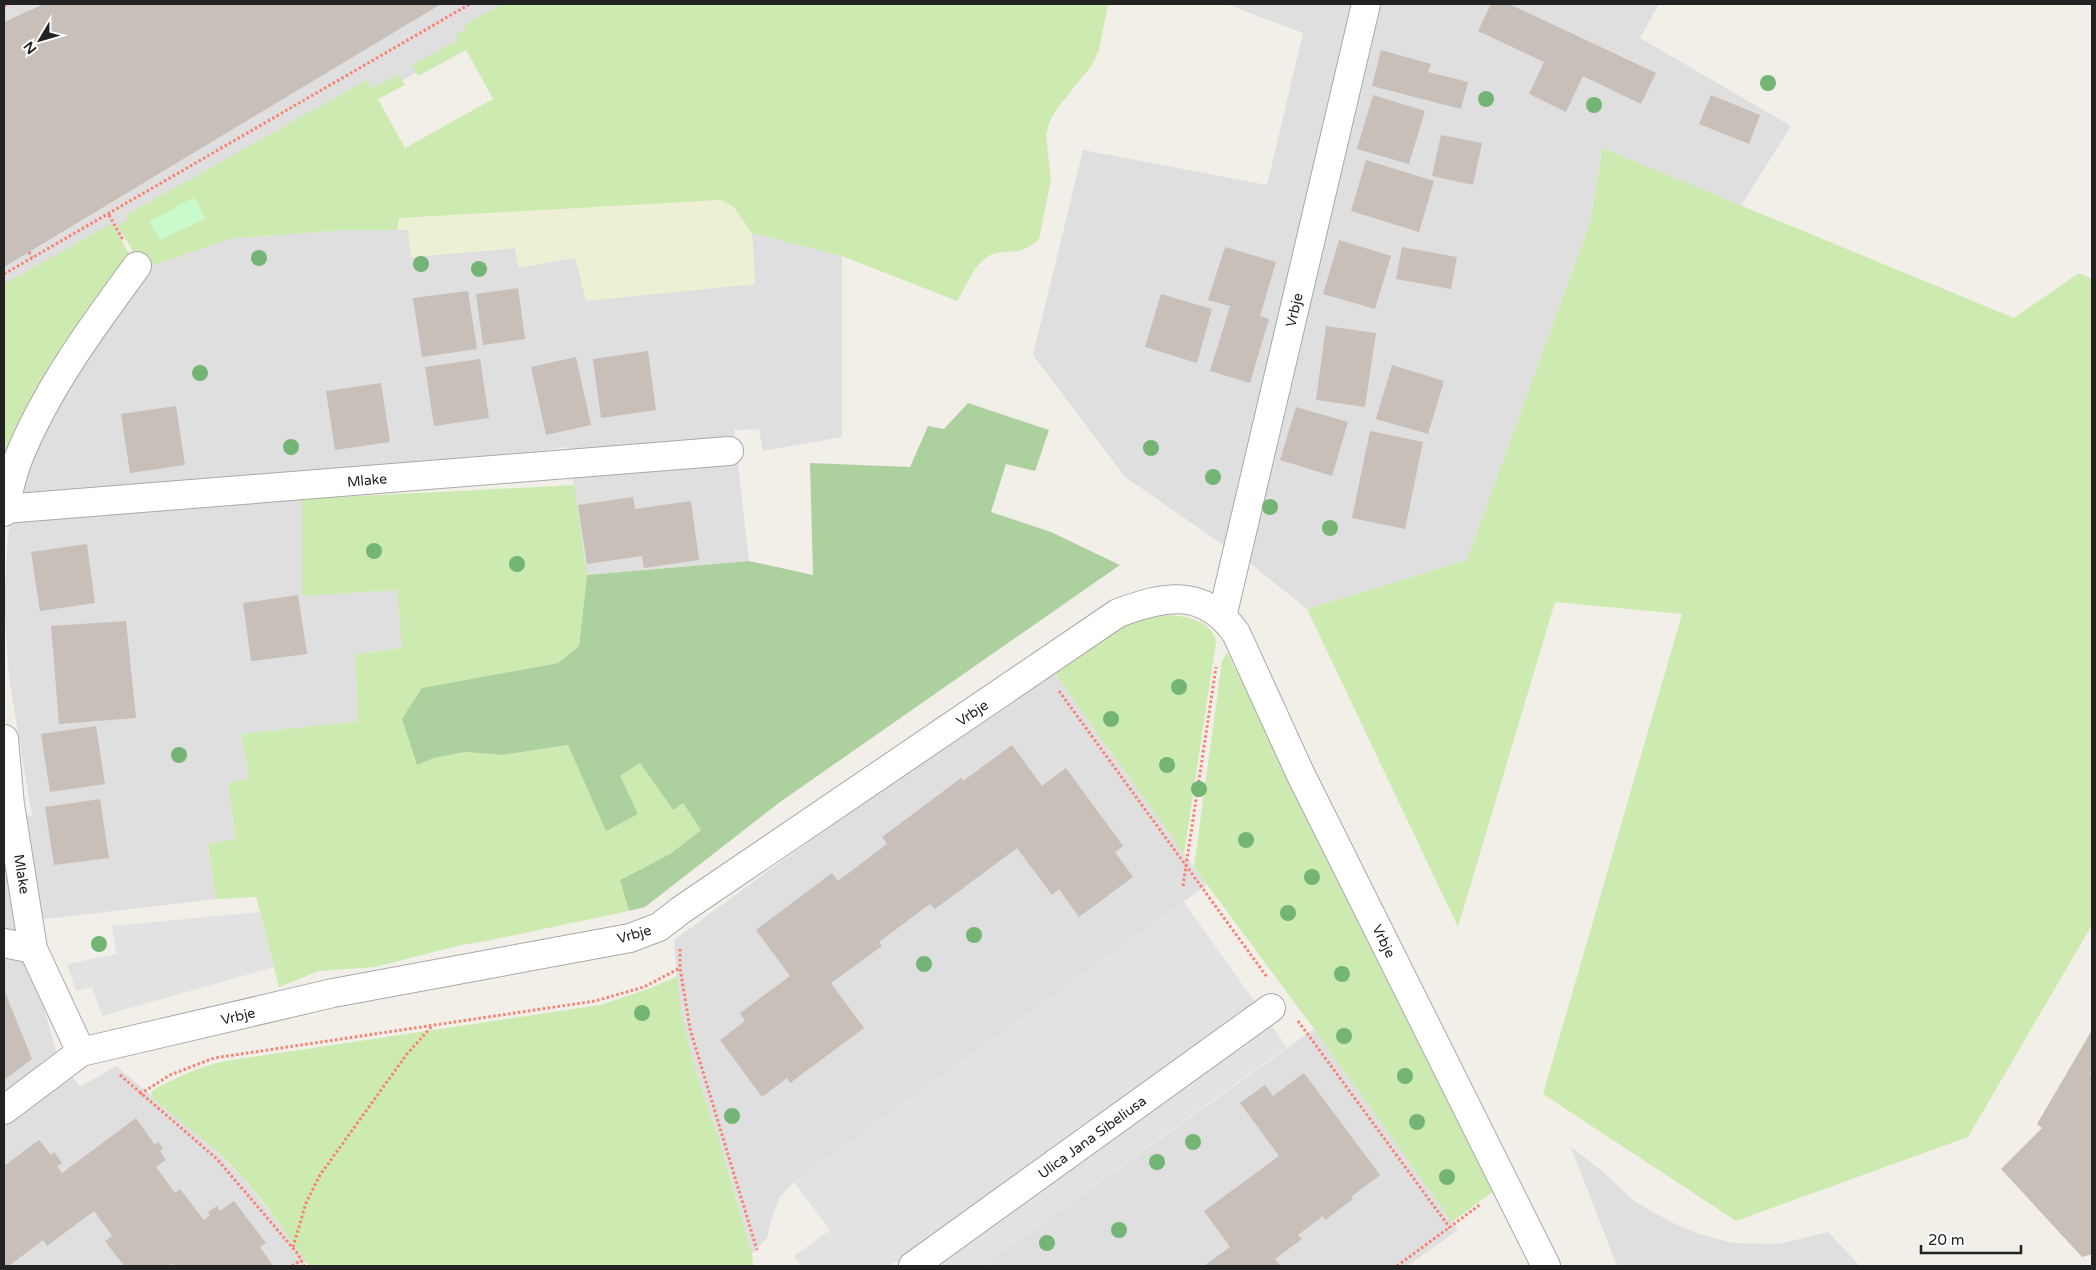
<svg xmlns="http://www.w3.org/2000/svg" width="2096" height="1270" viewBox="0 0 2096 1270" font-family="'Varela Round',sans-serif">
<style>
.residential{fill:#e0dfdf}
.farmland{fill:#eef0d5}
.grass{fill:#cdebb0}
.forest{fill:#add19e}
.park{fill:#c8facc}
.parking{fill:#e2e2e2}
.building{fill:#c7bfb8}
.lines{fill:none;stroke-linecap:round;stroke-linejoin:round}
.minor-casing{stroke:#a9a9a9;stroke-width:30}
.path{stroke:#fa8072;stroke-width:3;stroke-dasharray:2.5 2.5;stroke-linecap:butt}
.minor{stroke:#fff;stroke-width:28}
.tree{fill:#74b475}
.labels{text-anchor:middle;stroke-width:4;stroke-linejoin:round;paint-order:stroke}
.street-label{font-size:14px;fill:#222;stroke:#fff}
</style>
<rect width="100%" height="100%" fill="#f2efe9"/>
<path class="residential" d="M4 4H539L194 197 4 301Z
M1226 4H1659L1640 38 1791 126 1741 206 1602 148 1591 220 1467 560 1307 609 1251 564 1125 477 1033 355 1083 150 1267 185 1303 33Z
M408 229 411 257 515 248 519 268 576 257 586 300 754 284 752 233 842 256V437L763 451 759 429 734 430 749 561 587 575 568 447 458 462 302 470V596L398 590 402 648 355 654 358 721 241 734 249 778 228 783 236 839 208 844 216 899 20 922 57 1055 80 1087 116 1066 211 1146 244 1179 289 1236 306 1262 301 1266H4V812L32 816 9 678 4 602 8 535 20 478 60 386 151 266 229 239 344 230Z
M1053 671 1207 885 794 1182 780 1197 771 1220 767 1238 752 1254 729 1172 690 1053 679 1007 674 940 827 828Z
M1314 1029 1458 1230 1407 1266H982Z
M1571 1147 1602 1171 1634 1201 1669 1221 1696 1233 1733 1243 1778 1244 1828 1232 1860 1266H1617Z"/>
<path class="farmland" d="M721 200 733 206 752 233 755 284 586 301 575 257 519 268 515 248 411 257 408 230H397L399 218Z"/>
<path class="grass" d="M503 4H1108L1099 50 1092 65 1056 110 1049 123 1046 136 1051 179 1039 239C1018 261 999 244 982 261 973 269 964 290 957 301L842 256 752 233 733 206 721 200 399 218 397 230H344L229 239 151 266 132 290 141 265 118 226 128 219 126 215 367 80 372 89 398 74 405 85 378 99 405 148 493 99 466 50 418 76 412 65 458 40 456 34 467 29 464 25Z
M1602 148 2014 318 2079 273 2092 279V925L1968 1137 1736 1221 1543 1094 1682 614 1555 602 1458 927 1307 609 1467 560 1591 220Z
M112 223 134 263 4 481V284Z
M574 485 587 575 579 646 558 663 423 688 417 765 434 758 465 752 503 755 569 745 619 776 640 763 673 810 683 803 701 830 670 854 620 880 629 911 486 941 461 945 375 967 319 971 279 987 256 897 216 899 208 844 236 839 228 783 249 778 241 734 358 721 355 654 402 648 397 590 302 596V499Z
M1157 615C1176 614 1213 618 1216 642L1184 854 1053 671 1132 621Z
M1227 652 1494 1191 1452 1222 1314 1029 1194 867 1222 661Z
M677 976C681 1032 700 1084 718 1137 730 1176 741 1215 752 1254L753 1266H309C288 1237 269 1207 245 1180 219 1149 184 1125 153 1099L151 1091C175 1078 198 1067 225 1061L600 1005 651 988Z"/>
<path class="forest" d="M968 403 1049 430 1035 471 1006 464 991 512 1051 532 1120 565 780 802 645 907 629 911 620 880 670 854 701 830 683 803 673 810 640 763 620 776 638 814 606 831 568 745 503 755 465 752 434 758 417 765 402 719 422 688 558 663 579 646 587 575 749 561 813 575 810 463 910 467 928 426 944 429Z"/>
<path class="park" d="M194 197 205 219 160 240 149 222Z"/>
<path class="parking" d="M1183 901 1287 1047 982 1266H900L896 1261 888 1266H801L794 1256 830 1230 794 1182Z
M259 912 274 967 102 1016 92 987 76 991 67 964 116 954 112 926Z"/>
<path class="building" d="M44 4H441L4 267V22Z
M1491 4H1509L1656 73 1641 104 1583 76 1566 112 1529 94 1544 62 1478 31Z
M1381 50 1431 64 1428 72 1468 82 1461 109 1372 86Z
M1373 95 1425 111 1409 164 1357 149Z
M1711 95 1760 115 1749 144 1699 124Z
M1441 135 1482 143 1473 185 1432 176Z
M1366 160 1434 181 1419 232 1351 211Z
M1339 240 1391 256 1375 309 1323 294Z
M1225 247 1276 262 1260 316 1269 319 1250 383 1210 371 1230 306 1208 300Z
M1402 247 1457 257 1451 289 1396 279Z
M518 288 525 339 483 345 476 294Z
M468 291 477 349 422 357 413 298Z
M1161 294 1212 309 1197 363 1145 347Z
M1326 326 1376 333 1365 407 1316 400Z
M648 351 656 410 601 418 593 359Z
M576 357 591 425 546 435 531 367Z
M480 359 489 418 434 426 425 367Z
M1392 365 1444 381 1428 434 1376 419Z
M381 383 390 442 335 450 326 391Z
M176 406 185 465 130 473 121 414Z
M1296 407 1348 422 1332 476 1280 460Z
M1370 431 1423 442 1405 529 1352 518Z
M633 497 635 509 691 501 699 560 644 568 642 556 587 564 578 505Z
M87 544 95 603 40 611 31 552Z
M298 595 307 654 251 661 243 603Z
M126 621 136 718 59 724 51 626Z
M96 726 105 784 50 792 41 734Z
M1012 745 1042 786 1066 768 1123 846 1115 852 1133 877 1079 917 1059 889 1052 895 1017 848 935 909 930 904 879 942 882 946 831 983 864 1028 790 1083 787 1078 762 1097 720 1040 745 1021 740 1013 790 976 756 930 832 873 838 881 887 844 882 837 961 778 963 781Z
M100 799 109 858 54 865 45 807Z
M4 990 32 1059 4 1080Z
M2092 1030V1070L2090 1074 2092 1077V1254L2082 1257 2001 1169 2042 1128 2037 1124Z
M1304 1073 1380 1175 1351 1197 1353 1199 1325 1220 1323 1216 1298 1235 1302 1239 1275 1259 1281 1266H1204L1230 1247 1204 1211 1279 1156 1240 1103 1265 1085 1273 1096Z
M136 1118 155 1145 158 1142 163 1148 160 1151 166 1160 156 1167 175 1193 180 1189 204 1220 210 1215 208 1212 217 1206 220 1211 234 1201 266 1243 260 1247 273 1266H174L172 1264 168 1266H124L105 1241 112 1236 94 1211 47 1246 43 1240 9 1266H4V1166L39 1140 51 1155 54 1152 62 1163 57 1166 62 1173Z"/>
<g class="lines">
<g class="minor-casing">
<path id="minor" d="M4 509 729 451
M4 512C8 494 12 474 19 457 47 388 93 326 137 266
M1222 617 1366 4
M4 739 10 805 33 949 81 1052
M4 943 33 949
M4 1110 81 1052 333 993 630 938 659 927 681 910 1118 613C1164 596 1203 587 1236 633L1300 773 1546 1266
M913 1266 1271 1008"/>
</g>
<path class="path" d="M4 6 9 4
M109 215 123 240
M29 252 32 258
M4 274 470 4
M1059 691 1267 977
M1183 886 1216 667
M680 949V968L690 1029 757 1250
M1298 1021 1450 1228
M120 1075 217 1159 298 1254 304 1266
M140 1094 170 1075 214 1058 595 1001 644 987 680 968
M293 1247 306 1203 320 1175 407 1054 433 1025
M292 1266 301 1260
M1397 1266 1481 1204"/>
<use href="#minor" class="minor"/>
</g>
<g class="tree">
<circle cx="1768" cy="83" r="8"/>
<circle cx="1486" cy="99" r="8"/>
<circle cx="1594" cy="105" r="8"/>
<circle cx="259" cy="258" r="8"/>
<circle cx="421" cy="264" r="8"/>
<circle cx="479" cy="269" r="8"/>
<circle cx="200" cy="373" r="8"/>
<circle cx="291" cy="447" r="8"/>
<circle cx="1151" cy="448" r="8"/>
<circle cx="1213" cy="477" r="8"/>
<circle cx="1270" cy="507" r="8"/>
<circle cx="1330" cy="528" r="8"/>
<circle cx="374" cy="551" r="8"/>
<circle cx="517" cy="564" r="8"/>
<circle cx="1179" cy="687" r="8"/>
<circle cx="1111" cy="719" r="8"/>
<circle cx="179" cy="755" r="8"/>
<circle cx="1167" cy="765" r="8"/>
<circle cx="1199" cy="789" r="8"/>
<circle cx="1246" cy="840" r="8"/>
<circle cx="1312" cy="877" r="8"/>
<circle cx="1288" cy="913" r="8"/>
<circle cx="974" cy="935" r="8"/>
<circle cx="99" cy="944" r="8"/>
<circle cx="924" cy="964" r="8"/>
<circle cx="1342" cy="974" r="8"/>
<circle cx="642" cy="1013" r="8"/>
<circle cx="1344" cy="1036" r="8"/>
<circle cx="1405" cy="1076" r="8"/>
<circle cx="732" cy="1116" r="8"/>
<circle cx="1417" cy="1122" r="8"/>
<circle cx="1193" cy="1142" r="8"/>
<circle cx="1157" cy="1162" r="8"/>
<circle cx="1447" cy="1177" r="8"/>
<circle cx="1119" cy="1230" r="8"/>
<circle cx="1047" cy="1243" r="8"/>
</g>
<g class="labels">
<g class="street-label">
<text transform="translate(1294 310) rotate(-77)" y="5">Vrbje</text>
<text transform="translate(367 480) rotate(-5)" y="5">Mlake</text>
<text transform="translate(972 713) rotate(-34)" y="5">Vrbje</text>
<text transform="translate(22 874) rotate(81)" y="5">Mlake</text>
<text transform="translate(634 934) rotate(-16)" y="5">Vrbje</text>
<text transform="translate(1384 941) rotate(64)" y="5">Vrbje</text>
<text transform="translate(238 1016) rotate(-13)" y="5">Vrbje</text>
<text transform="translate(1092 1137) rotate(-36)" y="5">Ulica Jana Sibeliusa</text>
</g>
</g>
<rect width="2096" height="1270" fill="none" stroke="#222222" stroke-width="10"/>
<g transform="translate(40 40) rotate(232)" stroke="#ffffff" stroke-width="4" paint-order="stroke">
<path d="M0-4L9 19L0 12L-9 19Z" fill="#222222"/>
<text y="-8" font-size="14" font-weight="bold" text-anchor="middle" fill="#222222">N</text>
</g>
<path d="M1921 1245v8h100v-8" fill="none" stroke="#222222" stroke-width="2.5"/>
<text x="1928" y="1245" font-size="15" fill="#222222" stroke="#ffffff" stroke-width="4" paint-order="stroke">20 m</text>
</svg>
